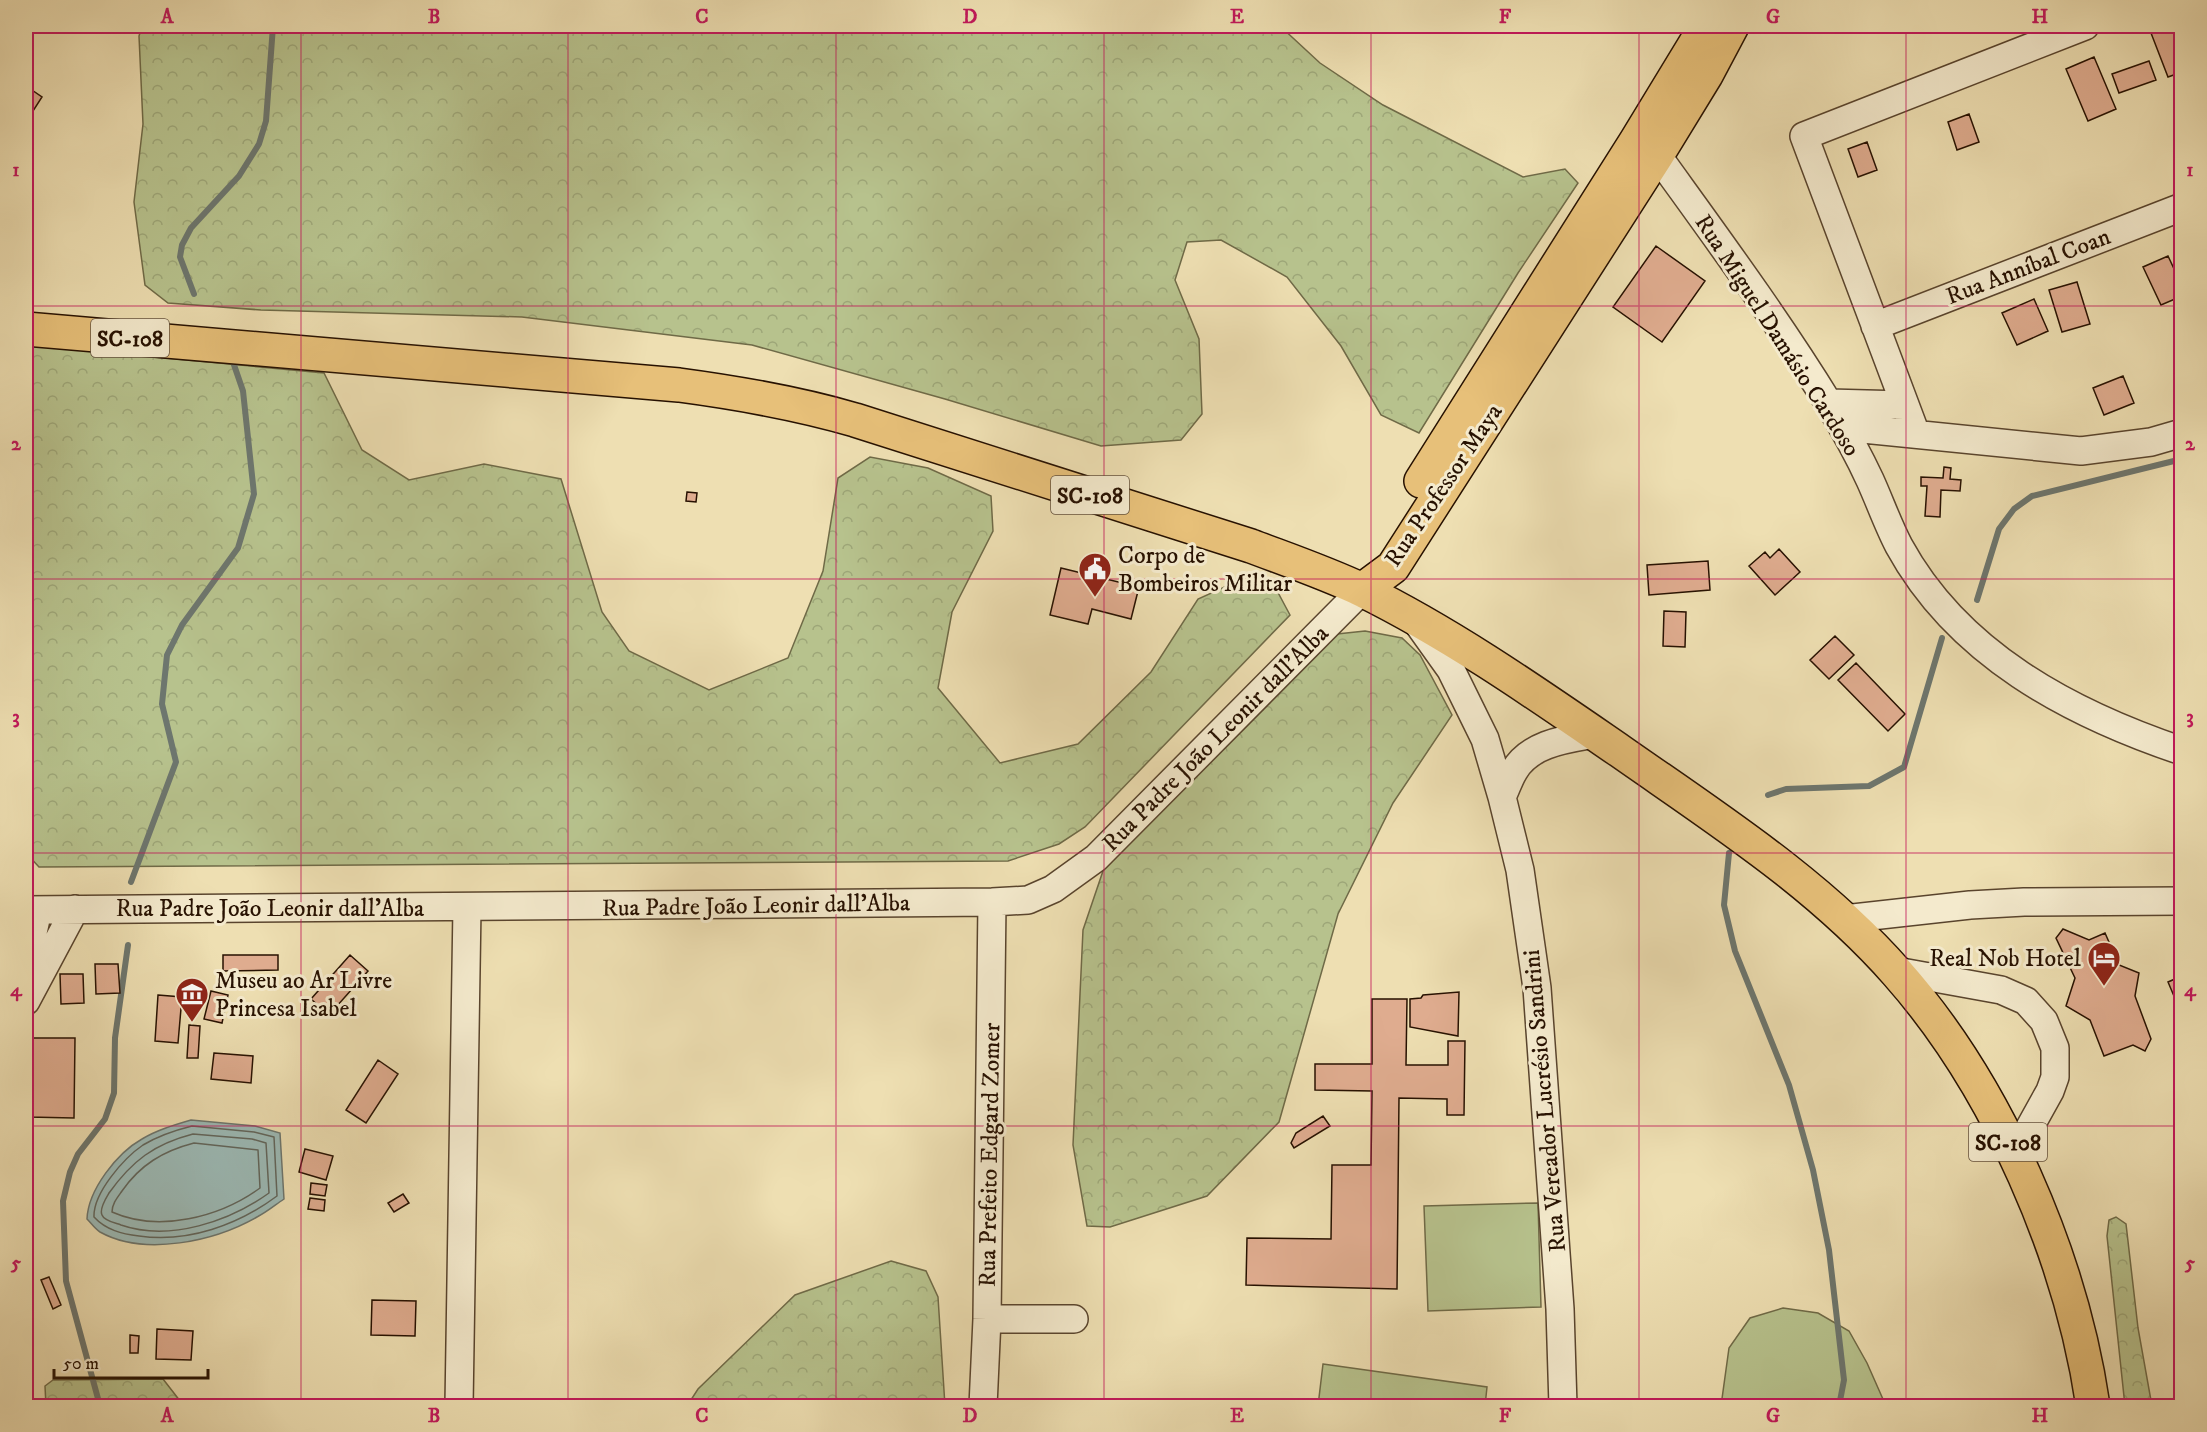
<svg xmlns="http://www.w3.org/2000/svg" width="2207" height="1432" viewBox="0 0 2207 1432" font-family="'IM FELL DW Pica',serif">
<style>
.grass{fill:#b7c28d;stroke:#6f6a47;stroke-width:1.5}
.forest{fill:url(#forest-crowns);stroke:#6f6a47;stroke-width:1.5}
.water{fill:#9cbab6;stroke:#6d766e;stroke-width:1.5}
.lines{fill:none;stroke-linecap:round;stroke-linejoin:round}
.shore{stroke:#62665c;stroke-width:1.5}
.stream{stroke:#6d766e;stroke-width:6}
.building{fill:#dfac8f;stroke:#271101;stroke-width:1.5}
.minor-casing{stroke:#59442d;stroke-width:30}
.major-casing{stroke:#271101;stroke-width:36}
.minor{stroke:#f4eacd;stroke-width:27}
.major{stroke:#e7c079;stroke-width:33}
.grid{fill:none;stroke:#c2185b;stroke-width:1.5;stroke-opacity:0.55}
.labels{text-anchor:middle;stroke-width:6;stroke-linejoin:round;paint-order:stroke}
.shield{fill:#f4eacd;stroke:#64523e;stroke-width:1.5}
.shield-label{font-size:22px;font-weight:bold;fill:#271101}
.street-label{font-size:24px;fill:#271101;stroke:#f4eacd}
.poi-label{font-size:24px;fill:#271101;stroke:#f4eacd;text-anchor:start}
.neatline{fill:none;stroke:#c2185b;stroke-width:2}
.grid-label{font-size:20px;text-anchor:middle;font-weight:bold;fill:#c2185b}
</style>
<defs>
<pattern id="forest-crowns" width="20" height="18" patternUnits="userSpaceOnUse" patternTransform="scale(1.5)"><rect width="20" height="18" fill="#b7c28d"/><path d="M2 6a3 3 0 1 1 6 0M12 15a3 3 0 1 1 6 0" fill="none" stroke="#9da678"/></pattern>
</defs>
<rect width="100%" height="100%" fill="#eedfb2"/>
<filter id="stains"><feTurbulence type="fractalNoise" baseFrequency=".00333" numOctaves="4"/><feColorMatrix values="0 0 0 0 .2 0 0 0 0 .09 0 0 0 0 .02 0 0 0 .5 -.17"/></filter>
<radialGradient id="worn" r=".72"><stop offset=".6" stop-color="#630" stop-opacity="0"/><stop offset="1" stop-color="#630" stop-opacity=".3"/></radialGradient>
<path class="grass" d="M1538 1203 1541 1307 1428 1311 1424 1206Z
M1783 1308 1818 1313 1849 1331 1867 1363 1886 1406H1721L1729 1348 1750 1318Z
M1323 1364 1487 1387 1485 1406H1318Z"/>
<path class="forest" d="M142 26H1280L1320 63 1383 105 1523 177 1565 169 1578 183 1518 273 1419 433 1381 415 1341 346 1287 277 1221 240 1187 242 1175 280 1199 339 1202 414 1181 440 1101 446 945 399 752 345 522 317 261 310 168 303 145 285 134 202 143 124 139 36Z
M26 345 324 373 362 450 409 480 484 464 561 479 602 612 629 651 709 690 788 658 823 571 838 478 870 457 928 468 991 496 993 531 952 612 938 688 1000 763 1078 744 1151 672 1198 599 1240 580 1275 587 1290 615 1085 827 1059 844 1008 861 39 867 26 853Z
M1365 631 1402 638 1420 655 1452 715 1393 803 1338 914 1279 1122 1207 1196 1110 1227 1087 1226 1073 1145 1083 930 1104 868 1337 634Z
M2116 1217 2126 1224 2138 1328 2152 1406H2125L2107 1236 2109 1220Z
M891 1261 926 1271 938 1297 945 1406H687L698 1389 795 1295Z
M163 1379 184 1406H46L45 1386 53 1380Z"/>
<path class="water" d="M191 1120 255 1126 280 1133 284 1199C275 1205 267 1212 257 1217 215 1241 145 1257 100 1232 95 1229 91 1223 87 1219 88 1190 117 1153 142 1139 157 1130 174 1125 191 1120Z"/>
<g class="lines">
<path class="shore" d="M192 1126 254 1132 274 1137 277 1196C238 1225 188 1243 139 1236 122 1234 106 1230 94 1217 93 1193 124 1158 143 1145 158 1136 176 1130 192 1126Z
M193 1134 252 1139 266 1143 269 1193C230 1221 170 1242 121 1225 116 1223 104 1221 102 1215 99 1209 106 1198 109 1193 132 1161 154 1144 193 1134Z
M194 1143 258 1150 260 1188C220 1217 159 1233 112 1212 112 1204 117 1198 122 1191 140 1165 163 1151 194 1143Z"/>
<path class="stream" d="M194 294 180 257 182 245 191 228 239 176 259 144 266 121 273 26
M1977 600 1999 529 2014 509 2032 496 2182 459
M1768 795 1786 789 1869 786 1904 767 1942 638
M1729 853 1724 905 1735 951 1789 1085 1813 1170 1829 1250 1844 1380 1839 1406
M131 882 176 762 162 704 167 655 182 625 238 548 254 494 243 391 232 359
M100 1406 66 1281 63 1201 70 1172 78 1154 105 1119 114 1093 115 1038 128 945"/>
</g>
<path class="building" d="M2171 26H2182V72L2168 77 2151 33Z
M2094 57 2116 109 2088 121 2066 69Z
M2149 61 2156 80 2119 93 2112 74Z
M26 86 42 97 26 122Z
M1969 114 1979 142 1957 150 1948 122Z
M1867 142 1877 170 1858 177 1848 149Z
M1656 246 1705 281 1662 342 1613 307Z
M2168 256 2182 286V296L2161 305 2143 267Z
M2077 282 2090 324 2062 332 2049 290Z
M2034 299 2048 331 2017 345 2002 313Z
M2123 376 2134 403 2104 415 2093 388Z
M1944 467 1951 468 1950 479 1961 480 1960 491 1941 490 1940 517 1925 516 1927 486H1921V477L1943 478Z
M687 492 697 493 696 502 686 501Z
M1779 549 1800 572 1775 595 1749 566 1765 552 1770 558Z
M1708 561 1710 590 1649 595 1647 565Z
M1061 568 1139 587 1131 619 1092 609 1088 624 1050 615Z
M1664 611 1686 612 1685 647 1663 646Z
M1835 636 1854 655 1829 679 1810 660Z
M1856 663 1905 714 1888 731 1838 680Z
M2063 929 2089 940 2105 933 2119 965 2139 973 2135 996 2151 1039 2145 1051 2133 1045 2104 1056 2090 1020 2066 1006 2075 978 2056 938Z
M223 955H278V970L223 971Z
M350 955 368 971 329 1015 311 999Z
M95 964H118L120 993 96 994Z
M60 974H83L84 1003 61 1004Z
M2182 976V1015L2168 982Z
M211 991 228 995 222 1023 204 1019Z
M1459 992 1458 1036 1410 1027V999L1421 998 1423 995Z
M158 995 182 997 178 1043 155 1041Z
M1372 999H1407L1406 1065H1448V1041H1465L1464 1115H1447V1099L1399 1098 1397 1289 1246 1285 1247 1238 1331 1239 1332 1165H1371L1372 1091 1315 1090V1064H1372Z
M189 1025 200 1026 198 1058H187Z
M29 1038H75L74 1118 28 1117Z
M214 1053 253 1056 251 1083 211 1079Z
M378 1060 398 1074 366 1123 346 1110Z
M1323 1116 1330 1126 1294 1148 1291 1143 1296 1133Z
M305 1149 333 1156 326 1180 299 1172Z
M311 1183 327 1185 325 1196 310 1194Z
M403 1194 409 1203 394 1212 388 1203Z
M310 1198 325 1200 324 1211 308 1209Z
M49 1277 61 1305 53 1309 41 1280Z
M372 1300 416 1301 415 1336 371 1335Z
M157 1329 193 1331 191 1360 156 1359Z
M130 1335 139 1336 138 1353H130Z"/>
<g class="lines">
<g class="minor-casing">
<path id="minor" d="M1642 145 1657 155C1716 237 1776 318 1829 404 1844 429 1858 454 1870 480 1880 502 1888 525 1899 546 1958 654 2069 713 2182 751
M1875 326 2182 207
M1829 403 1904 405
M1843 427 2081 451 2151 442 2182 433
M1916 434 1804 136 2085 26
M1416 621 1451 670 1485 739 1502 797 1520 870 1537 988 1560 1309 1563 1406
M1502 797C1506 789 1509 779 1514 771 1530 743 1567 739 1595 734
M26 910 992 902 1028 900 1053 889 1096 858 1362 590
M1844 919 1970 905 2024 902 2182 901
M26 964 38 910
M1896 971 2001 990 2026 1001 2044 1021 2055 1048V1077L2050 1091 2015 1154
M26 1001 75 909
M987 1319H1074
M459 1406 467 907
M983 1406 987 1319 992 902"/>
</g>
<g class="major-casing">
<path id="major" d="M26 329 679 385C739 393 797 403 855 420L1251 546C1288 560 1326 573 1362 590 1453 635 1537 694 1620 751 1717 819 1819 884 1897 973 1998 1087 2071 1256 2093 1406
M1421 481 1636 141 1706 26
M1362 590 1393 567 1657 155 1706 75 1732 26"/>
</g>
<use href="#minor" class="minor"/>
<use href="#major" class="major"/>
</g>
<path class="grid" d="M301 26V1406M568 26V1406M836 26V1406M1104 26V1406M1371 26V1406M1639 26V1406M1906 26V1406M26 306H2182M26 579H2182M26 853H2182M26 1126H2182"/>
<defs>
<g id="civic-pin" transform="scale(1.725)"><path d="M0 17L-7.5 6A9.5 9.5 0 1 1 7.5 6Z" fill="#8f2418" stroke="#f4eacd"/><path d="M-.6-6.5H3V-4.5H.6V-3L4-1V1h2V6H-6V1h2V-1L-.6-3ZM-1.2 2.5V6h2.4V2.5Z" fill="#fff"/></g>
<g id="hotel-pin" transform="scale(1.725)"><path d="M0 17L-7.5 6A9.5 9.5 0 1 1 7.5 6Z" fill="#8f2418" stroke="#f4eacd"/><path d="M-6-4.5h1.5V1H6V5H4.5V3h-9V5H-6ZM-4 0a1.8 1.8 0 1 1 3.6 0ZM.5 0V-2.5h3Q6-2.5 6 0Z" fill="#fff"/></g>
<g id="museum-pin" transform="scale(1.725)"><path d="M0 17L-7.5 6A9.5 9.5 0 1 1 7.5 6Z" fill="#8f2418" stroke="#f4eacd"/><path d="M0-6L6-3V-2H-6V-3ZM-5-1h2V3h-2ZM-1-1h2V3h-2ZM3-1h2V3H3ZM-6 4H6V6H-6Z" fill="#fff"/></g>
</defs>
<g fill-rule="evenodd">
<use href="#civic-pin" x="1095" y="569"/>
<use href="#hotel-pin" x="2104" y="958"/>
<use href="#museum-pin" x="192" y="994"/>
</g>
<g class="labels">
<g class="shield">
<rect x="91" y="319" width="78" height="38" rx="4.5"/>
<rect x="1051" y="476" width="78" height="38" rx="4.5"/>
<rect x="1969" y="1123" width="78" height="38" rx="4.5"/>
</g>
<g class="shield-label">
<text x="130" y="346">SC-108</text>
<text x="1090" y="503">SC-108</text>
<text x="2008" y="1150">SC-108</text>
</g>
<g class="street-label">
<text transform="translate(2028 266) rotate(-21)" y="8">Rua Anníbal Coan</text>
<text transform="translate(1778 335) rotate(57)" y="8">Rua Miguel Damásio Cardoso</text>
<text transform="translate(1443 485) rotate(-56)" y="8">Rua Professor Maya</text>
<text transform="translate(1215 738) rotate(-45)" y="8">Rua Padre João Leonir dall'Alba</text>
<text transform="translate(756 905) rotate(-1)" y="8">Rua Padre João Leonir dall'Alba</text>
<text x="270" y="916">Rua Padre João Leonir dall'Alba</text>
<text transform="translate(1544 1101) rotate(-95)" y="8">Rua Vereador Lucrésio Sandrini</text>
<text transform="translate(989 1155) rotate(-89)" y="8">Rua Prefeito Edgard Zomer</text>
</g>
<g class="poi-label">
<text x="1118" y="563">Corpo de<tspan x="1118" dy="28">Bombeiros Militar</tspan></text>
<text x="2081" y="966" text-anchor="end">Real Nob Hotel</text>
<text x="215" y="988">Museu ao Ar Livre<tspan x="215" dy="28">Princesa Isabel</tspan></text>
</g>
</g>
<rect width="2207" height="1432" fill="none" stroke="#eedfb2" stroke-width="66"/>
<path d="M54 1369v9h154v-9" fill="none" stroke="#271101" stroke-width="3"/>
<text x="63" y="1369" font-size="18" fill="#271101" stroke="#f4eacd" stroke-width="4.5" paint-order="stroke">50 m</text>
<rect x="33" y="33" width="2141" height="1366" class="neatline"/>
<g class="grid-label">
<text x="167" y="23">A</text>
<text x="434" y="23">B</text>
<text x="702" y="23">C</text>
<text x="970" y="23">D</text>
<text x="1237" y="23">E</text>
<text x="1505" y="23">F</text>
<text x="1773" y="23">G</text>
<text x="2040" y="23">H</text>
<text x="16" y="176">1</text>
<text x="2190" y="176">1</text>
<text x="16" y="450">2</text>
<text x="2190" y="450">2</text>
<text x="16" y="723">3</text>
<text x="2190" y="723">3</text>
<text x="16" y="996">4</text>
<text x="2190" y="996">4</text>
<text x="16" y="1269">5</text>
<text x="2190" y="1269">5</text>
<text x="167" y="1422">A</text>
<text x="434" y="1422">B</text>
<text x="702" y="1422">C</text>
<text x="970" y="1422">D</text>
<text x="1237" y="1422">E</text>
<text x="1505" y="1422">F</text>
<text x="1773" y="1422">G</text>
<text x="2040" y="1422">H</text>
</g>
<rect width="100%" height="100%" filter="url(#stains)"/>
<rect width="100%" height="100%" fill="url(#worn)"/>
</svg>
